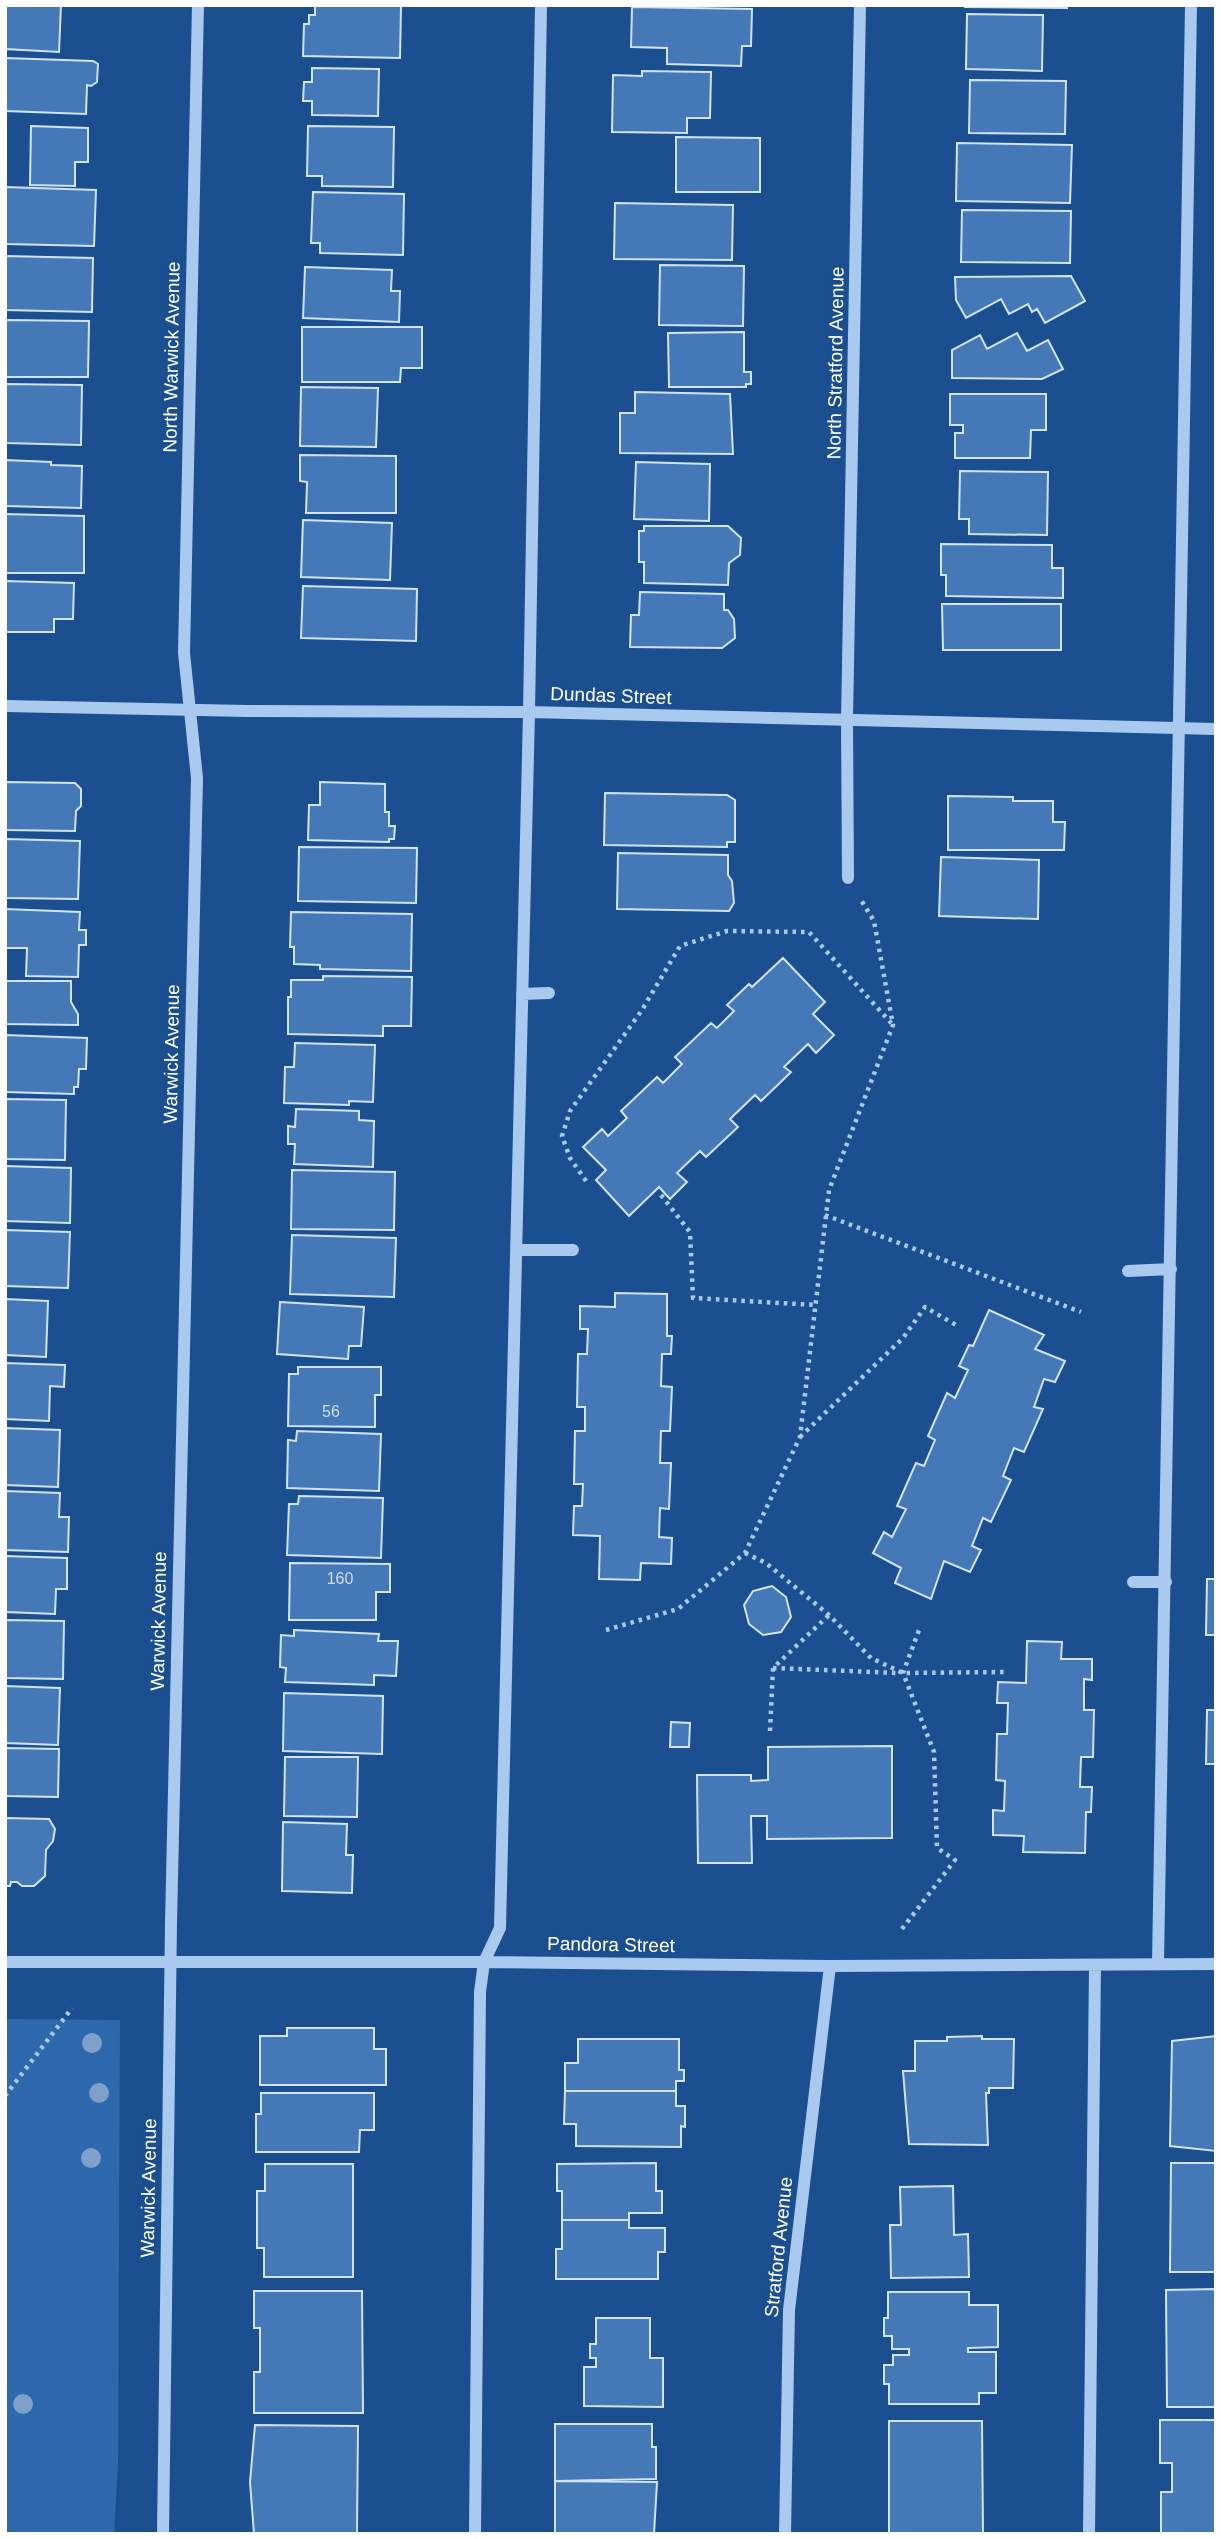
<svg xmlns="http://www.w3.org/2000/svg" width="1221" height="2539" viewBox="0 0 1221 2539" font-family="Arial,sans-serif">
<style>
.green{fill:#2e69ad}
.building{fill:#4478b7;stroke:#cfe3fa;stroke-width:2}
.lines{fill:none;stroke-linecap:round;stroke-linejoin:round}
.path{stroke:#a9c9ee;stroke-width:4.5;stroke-dasharray:3.5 5;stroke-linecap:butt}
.minor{stroke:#a9c9ee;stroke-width:12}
.tree{fill:#7ea0ca}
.labels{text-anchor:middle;stroke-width:5;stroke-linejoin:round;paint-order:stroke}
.number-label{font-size:16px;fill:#d0dded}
.street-label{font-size:19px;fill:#fff;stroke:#1b4f8f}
</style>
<rect width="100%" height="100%" fill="#1b4f8f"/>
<path class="green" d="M5 2019 120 2020 118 2464 114 2534H5Z"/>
<path class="building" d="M5 5H61L59 52 5 49Z
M315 5H401L400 58 303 56 304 24H309V15H315Z
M965 5H1067V8L965 7Z
M632 7 752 9 751 46H742L741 66 667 64V48L631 47Z
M967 14 1043 15 1042 71 966 69Z
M5 58 93 61 98 64 97 82 91 86 87 85 86 114 5 111Z
M312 68 379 69 378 116 312 115V101H303L304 82H312Z
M642 71 711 72 710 118H687V133L612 132 613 75 642 76Z
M970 80 1066 81 1065 134 969 133Z
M31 126 88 128V162H75V186L30 185Z
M308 126 394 127 393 187 322 186V176H307Z
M676 137 760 138V192H676Z
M957 143 1072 145 1070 203 956 201Z
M5 187 96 190 94 246 5 244Z
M313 192 404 194 403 255 320 253V243H311Z
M615 203 733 205 732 260 614 259Z
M962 210 1071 211 1070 263 961 262Z
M5 256 93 258 92 312 5 310Z
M660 265 744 266 743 326 659 325Z
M305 267 392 270 391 291H400L399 322 303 318Z
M1071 276 1085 301 1045 323 1037 309 1032 312 1028 304 1009 314 1001 299 966 318 956 300 955 277Z
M5 320 89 321 88 377H5Z
M302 327H422V368H401L400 382H302Z
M744 332V372H751V384H746V387H669L668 333Z
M1017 333 1027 351 1048 340 1063 369 1042 379 952 378V350L980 335 987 349Z
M5 384 82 385 81 445 5 443Z
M301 387 378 388 376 447 300 446Z
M635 392 730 394 733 454 620 453V413H635Z
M950 394H1046V430H1031L1030 458H955V433H963V425H950Z
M300 455 396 456V513H306L307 482 300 481Z
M5 460 51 462V465L82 466 81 508 5 506Z
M636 462 710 464 709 521 634 519Z
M960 471 1048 472 1047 535 969 534V519H959Z
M5 514 84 516V573H5Z
M303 520 392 523 390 580 301 577Z
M644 526H728L741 538 740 555 729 563 728 585 644 583V562H639V531H644Z
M941 544 1052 545V568H1063V598L946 596V575H941Z
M5 581 74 583 73 619H54V632H5Z
M303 586 417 589 416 641 301 638Z
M640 592 724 594V610H728L734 619 735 638 722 648 630 647 631 615H639Z
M942 604H1061V650H943Z
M5 782 75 783 81 789V806L76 811 75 831 5 830Z
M320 782 385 784V812H389V826H395L394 839H389V842L308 840 309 805H320Z
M605 793 727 795 735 800V842H727V847L604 845Z
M948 796 1013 797V801H1053V822H1065L1064 850H948Z
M5 839 80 841 78 899 5 898Z
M299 847 417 848 416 903 298 901Z
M618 853 728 855V875L732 881 734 903 729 911 617 909Z
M941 857 1039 860 1038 919 939 916Z
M5 909 80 912 79 930H86V945H79L78 977 26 976 27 948H5Z
M291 912 412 914 411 971 320 969V965L294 964V947H290Z
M783 958 825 1002 813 1014 834 1035 816 1053 808 1044 784 1067 791 1072 761 1101 755 1095 730 1119 738 1127 706 1157 700 1151 677 1173 687 1182 670 1199 659 1187 629 1216 596 1180 606 1170 583 1147 602 1129 608 1136 627 1118 621 1111 657 1077 663 1083 682 1064 675 1057 711 1023 717 1028 734 1011 727 1005 749 984 752 987Z
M323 976 412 977 411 1026H383V1036L288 1034V997H291V980H323Z
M5 981H71V1002L78 1014V1025L5 1024Z
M5 1035 87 1038 86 1069H79L78 1087H74V1094L5 1092Z
M295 1043 375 1045 373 1102 349 1101V1105L284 1103 285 1067H294Z
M5 1099 66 1100 65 1160 5 1159Z
M296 1109 359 1111V1120L374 1121 373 1167 294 1164 295 1144H288V1126L295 1127Z
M5 1166 71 1168 70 1223 5 1221Z
M292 1170 395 1172 394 1230 291 1229Z
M5 1230 70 1232 68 1288 5 1286Z
M292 1235 396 1238 394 1297 290 1294Z
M615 1293 667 1294V1336H672L671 1354H662L661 1386 672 1387 670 1431H661L660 1463H671L669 1509 660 1508 659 1537 672 1538 671 1564 641 1563 640 1580 599 1579 600 1536 573 1535 574 1506H582L583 1484H574L575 1431H585V1407H577L578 1354H587L588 1329H580V1306L615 1307Z
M5 1299 48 1301 46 1357 5 1355Z
M280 1302 364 1307 361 1346H349L348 1359 277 1354Z
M989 1310 1044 1335 1035 1349 1065 1361 1055 1382 1044 1379 1034 1407 1043 1409 1024 1452 1014 1448 1003 1476 1011 1480 991 1522 983 1518 972 1546 981 1550 970 1572 944 1561 931 1599 895 1583 901 1568 873 1553 884 1532 892 1537 906 1509 897 1506 916 1463 924 1466 935 1440 928 1436 947 1393 955 1398 968 1370 959 1366 969 1345 973 1346Z
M5 1363 65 1365 64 1387 50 1386 49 1421 5 1419Z
M298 1367H381V1395H375V1427L288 1426 289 1374H298Z
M5 1428 60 1430 58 1487 5 1485Z
M297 1431 381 1434 379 1491 287 1488 288 1440 296 1441Z
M5 1491 60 1493 59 1517H69L68 1552 5 1550Z
M299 1496 383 1498 381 1558 287 1555 289 1504H298Z
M5 1556 67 1558V1589H56L55 1614 5 1612Z
M290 1563 390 1564V1592H376V1620H289Z
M1207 1579H1216V1635H1206Z
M772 1586 786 1597 791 1617 781 1632 763 1635 749 1624 744 1605 753 1591Z
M5 1620 64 1621 63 1679 5 1678Z
M294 1630 379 1634 378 1641H398L396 1676 374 1675V1685L285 1682 286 1668 280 1667 281 1635 294 1636Z
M1027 1641 1062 1642 1061 1659H1092V1680L1084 1679V1710H1094L1093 1757H1081L1080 1787H1092L1091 1812H1086L1085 1853 1023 1852 1024 1836 993 1835V1810L1004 1811 1005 1781 996 1780 997 1734H1007L1008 1703H997L998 1682 1026 1683Z
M5 1686 60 1688 58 1745 5 1743Z
M284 1693 383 1696 382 1754 283 1751Z
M1207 1710H1216V1764H1206Z
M671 1722 690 1723 689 1747H670Z
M892 1746V1838L767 1839V1816H751L752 1863H698L697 1775H751V1781L768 1780V1747Z
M5 1748 59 1749 58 1797 5 1796Z
M285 1757H358L357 1817 284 1816Z
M5 1818 49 1819 55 1829 53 1841 46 1850 45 1876 34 1886H22L17 1882H11L10 1886H5Z
M283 1822 347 1824 346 1855H353L352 1893 282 1891Z
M287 2028H374V2049H386V2085H260V2036H287Z
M982 2036V2039H1014L1013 2088H989V2093H986L988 2145 909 2144 903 2071H915V2041H947V2037Z
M1216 2036V2151L1170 2146 1172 2041Z
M578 2039H679V2070H684V2081H676V2091H565V2063H578Z
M565 2091H676V2106H685V2127L681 2126V2147L576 2146V2124H564Z
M261 2093H374V2130H360L359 2152H256V2114H261Z
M656 2163V2191H662V2213H629V2220H562V2191H557V2164Z
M1171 2163H1216V2272H1170Z
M265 2164H353V2277H264V2248H257V2191H265Z
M953 2186 954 2235 968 2234 969 2277 891 2278 890 2225H901L900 2187Z
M562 2220H629V2228H665V2252H658V2279H556V2249H562Z
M1216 2289V2407H1167L1166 2290Z
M254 2291H362L363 2413H254V2372H260V2328H254Z
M888 2292H969V2305H998V2347L968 2348V2352H996V2393H979V2404H889V2384H884V2365H893V2355H909V2349H892V2336H884V2318H888Z
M596 2318H650V2358H663V2407L584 2406V2367H596V2358H590V2344H596Z
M1160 2420H1216V2534L1161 2533V2492H1172V2463H1160Z
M889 2421H982L983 2534H889Z
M555 2424H652V2447H656V2479L555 2481Z
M255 2425 358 2426 357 2534H254L250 2482Z
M555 2481 657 2482 654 2534H555Z"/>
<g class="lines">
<path class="path" d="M586 1181 570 1158 562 1136 570 1111 642 1010 680 946 727 931 809 932 892 1024
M661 1195 690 1232 693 1298 816 1305
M825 1215 1081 1312
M800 1437 903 1338 925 1307 956 1325
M745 1553 766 1563 829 1615 871 1658 903 1673 1007 1672
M606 1630 678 1609 745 1553 800 1437 829 1190 893 1025 874 921 861 900
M773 1668 898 1673
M770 1731 773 1668 829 1615
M902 1929 955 1860 937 1848 934 1752 903 1673 919 1630
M5 2096 72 2008"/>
<path class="minor" d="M5 706 247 711 529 712 1216 729
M848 878 847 720 860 5
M522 994 549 993
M516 1250H573
M1128 1271 1171 1269
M1133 1582H1166
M5 1962H484L830 1966 1216 1964
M1158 1964 1191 5
M163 2534 171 1923 197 778 184 653 198 5
M475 2534 480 1992 484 1962 500 1928 529 712 541 5
M785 2534 789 2310 830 1966
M1089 2534 1095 1965"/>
</g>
<g class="tree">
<circle cx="92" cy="2043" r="10"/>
<circle cx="99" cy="2093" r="10"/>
<circle cx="91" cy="2158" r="10"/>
<circle cx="23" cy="2404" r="10"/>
</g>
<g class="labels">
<g class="number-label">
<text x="331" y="1417">56</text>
<text x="340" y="1584">160</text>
</g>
<g class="street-label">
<text transform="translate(171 357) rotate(-89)" y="7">North Warwick Avenue</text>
<text transform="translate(835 363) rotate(-89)" y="7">North Stratford Avenue</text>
<text transform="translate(611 695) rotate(2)" y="7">Dundas Street</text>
<text transform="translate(171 1054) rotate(-89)" y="7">Warwick Avenue</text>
<text transform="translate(158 1621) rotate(-89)" y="7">Warwick Avenue</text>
<text transform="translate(611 1944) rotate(1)" y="7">Pandora Street</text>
<text transform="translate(148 2188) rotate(-89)" y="7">Warwick Avenue</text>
<text transform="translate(778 2247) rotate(-84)" y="7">Stratford Avenue</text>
</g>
</g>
<rect width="1221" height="2539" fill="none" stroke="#ffffff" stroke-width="14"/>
</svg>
